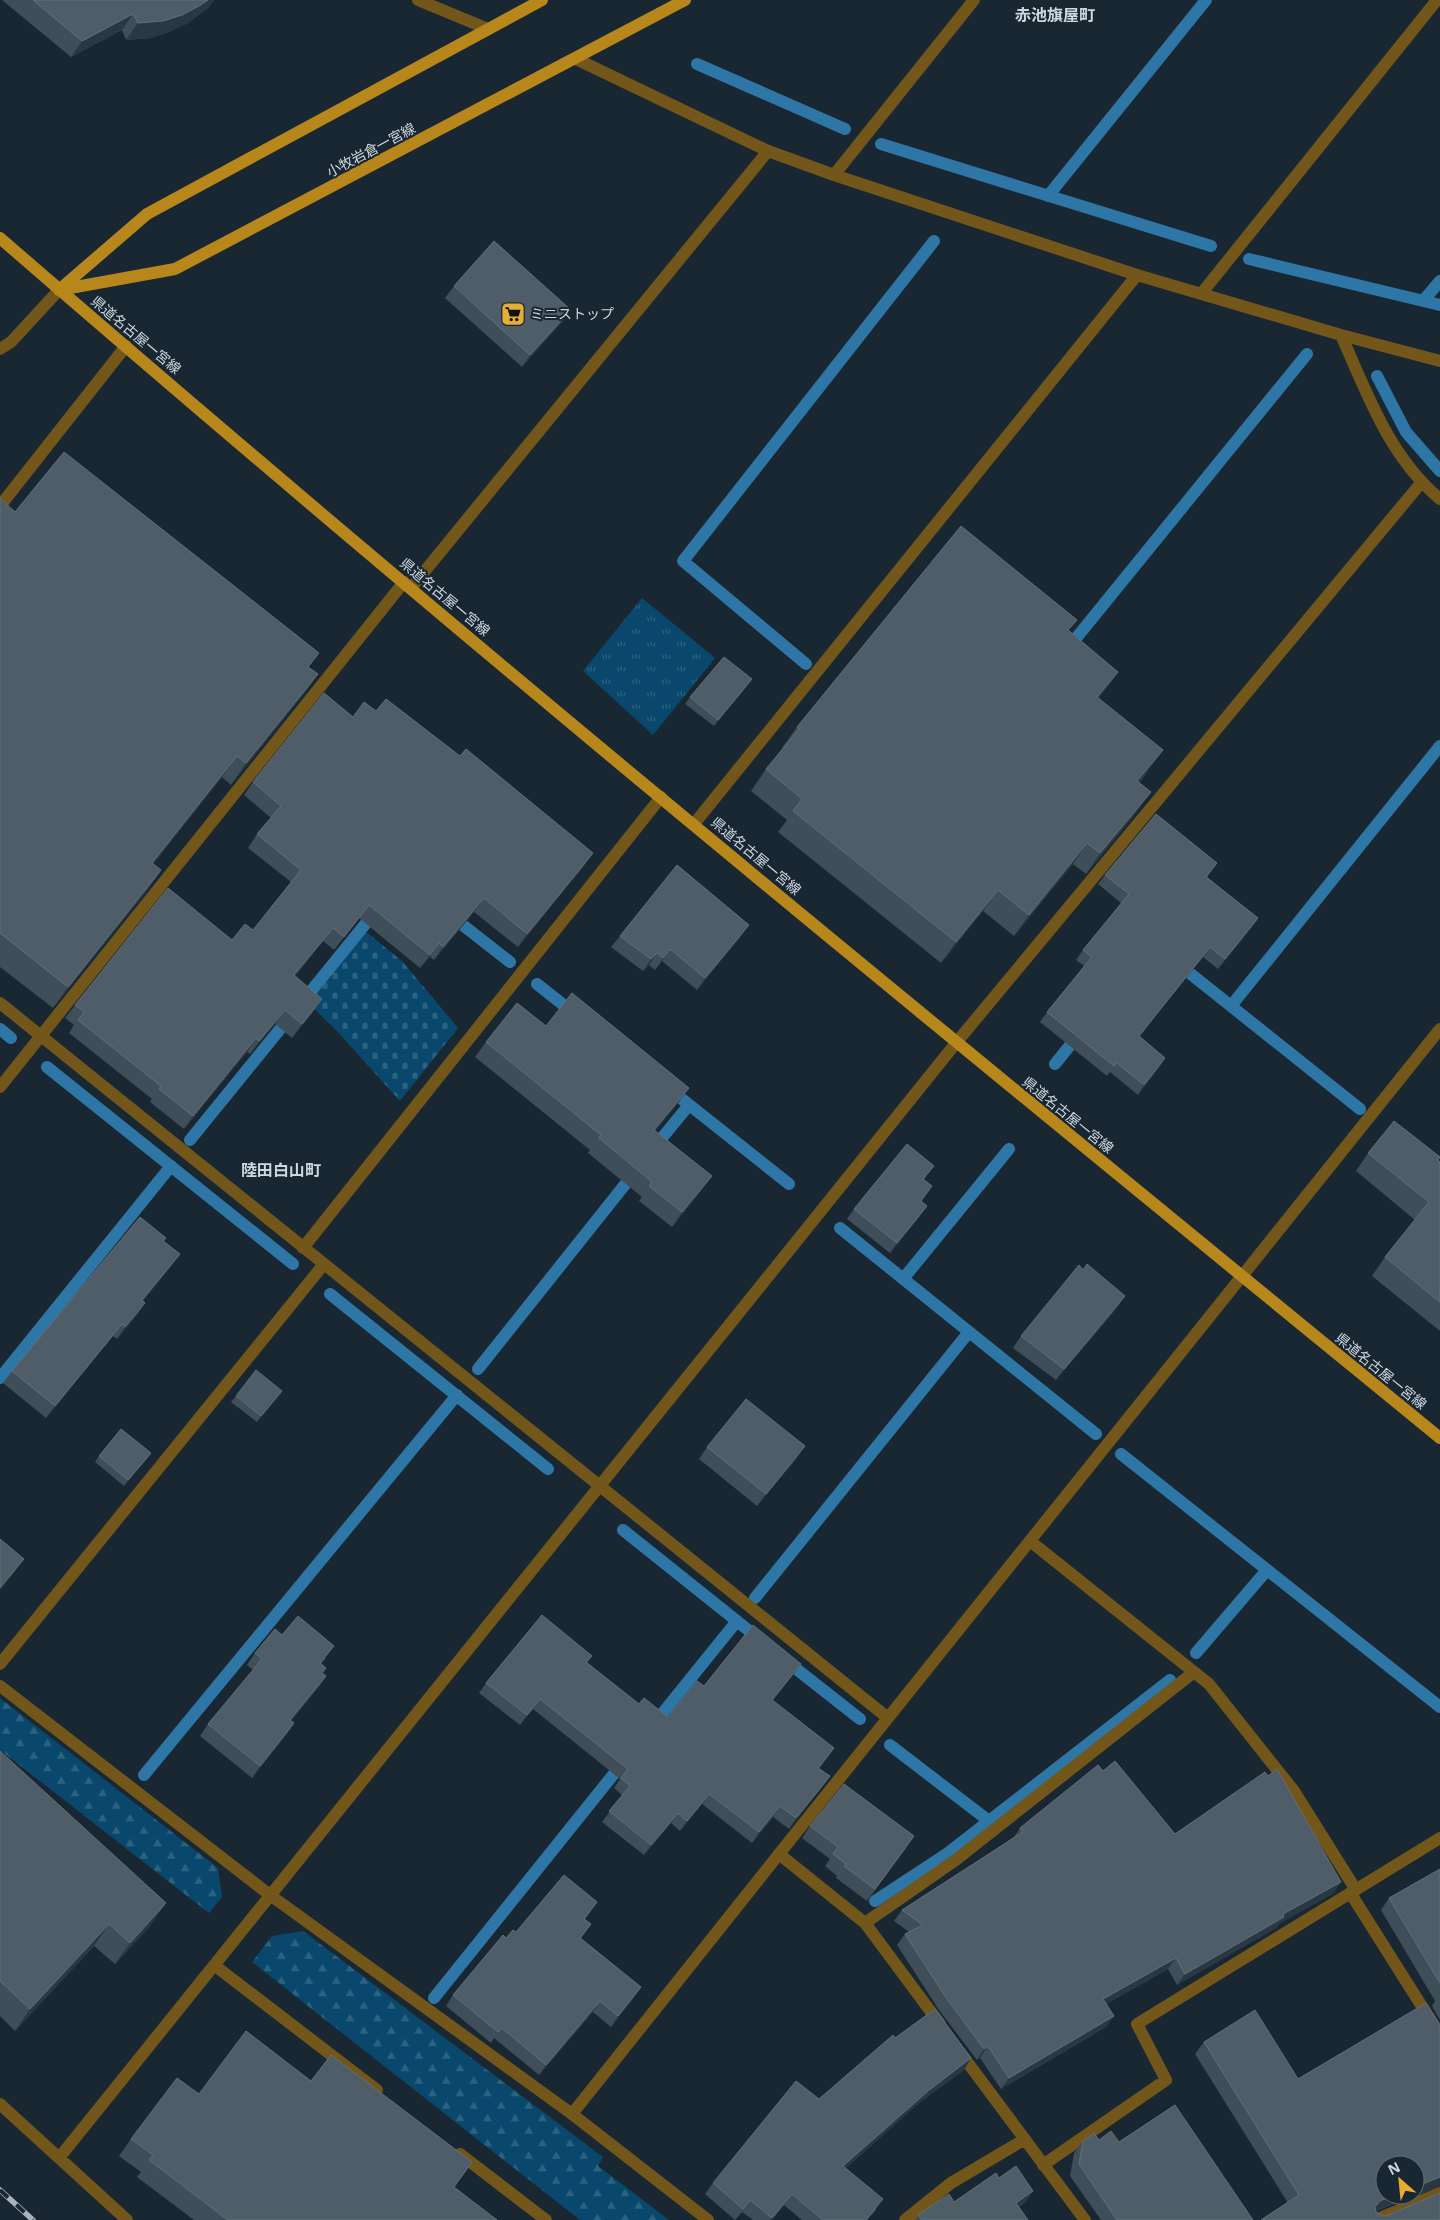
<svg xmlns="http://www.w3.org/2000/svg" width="1440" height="2220" viewBox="0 0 1440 2220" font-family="'Open Sans','Noto Sans JP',sans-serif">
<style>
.grass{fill:url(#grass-tufts)}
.forest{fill:url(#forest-firs)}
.cemetery{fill:url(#cemetery-stones)}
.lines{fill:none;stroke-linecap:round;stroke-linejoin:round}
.stream{stroke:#2e76a6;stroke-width:12}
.minor{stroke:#73561a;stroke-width:12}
.major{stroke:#b8871b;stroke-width:12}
.rail-casing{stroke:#a9b3bb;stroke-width:5.5}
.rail{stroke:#192732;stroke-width:4;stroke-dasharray:11;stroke-linecap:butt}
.wall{fill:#3f4e59}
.shaded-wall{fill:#293843}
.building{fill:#4e5d67;stroke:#62707a}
.labels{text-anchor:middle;stroke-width:4;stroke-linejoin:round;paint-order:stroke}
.street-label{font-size:14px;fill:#ced7de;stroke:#192732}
.poi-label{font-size:14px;fill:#ced7de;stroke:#192732;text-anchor:start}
.quarter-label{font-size:16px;font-weight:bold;fill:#ced7de;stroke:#192732}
</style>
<defs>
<pattern id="grass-tufts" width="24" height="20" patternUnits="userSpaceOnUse" patternTransform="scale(1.25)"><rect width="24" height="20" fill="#09486c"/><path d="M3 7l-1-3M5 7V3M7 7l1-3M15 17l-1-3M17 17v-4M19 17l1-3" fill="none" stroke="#2c6281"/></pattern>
<pattern id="forest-firs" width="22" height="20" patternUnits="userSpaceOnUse" patternTransform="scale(1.25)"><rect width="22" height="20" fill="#09486c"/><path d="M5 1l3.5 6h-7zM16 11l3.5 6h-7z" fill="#2c6281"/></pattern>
<pattern id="cemetery-stones" width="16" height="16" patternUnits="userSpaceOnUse" patternTransform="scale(1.25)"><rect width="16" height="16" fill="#09486c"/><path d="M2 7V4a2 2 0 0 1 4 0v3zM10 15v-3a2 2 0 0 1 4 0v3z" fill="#2c6281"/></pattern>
</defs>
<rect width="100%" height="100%" fill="#192732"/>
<path class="grass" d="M642 598 715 658 653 735 583 671Z"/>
<path class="forest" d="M0 1698 218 1868 222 1897 209 1913 0 1750Z
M303 1931 603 2157 598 2166 669 2220H580L252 1962 272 1936Z"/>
<path class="cemetery" d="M365 931 402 961 458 1028 400 1101 337 1031 308 1003Z"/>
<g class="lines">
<path class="stream" d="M697 64 845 129
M881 144 1211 246
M1048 196 1206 0
M1249 259 1440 305
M1423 301 1440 281
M1377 376 1406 432 1440 471
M1073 642 1307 354
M806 664 683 561 934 241
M450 915 510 962
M1177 963 1360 1109
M537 984 576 1015
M1231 1006 1440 746
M0 1029 11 1038
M1055 1064 1080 1033
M47 1067 293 1264
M668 1088 789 1184
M190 1140 376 911
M652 1150 689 1105
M840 1228 1096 1434
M903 1279 1009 1149
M330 1294 548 1469
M478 1369 635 1172
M0 1378 171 1166
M1121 1454 1440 1707
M623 1530 762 1641
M755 1598 969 1332
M1196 1653 1267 1570
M785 1660 860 1719
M653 1725 737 1621
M890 1745 989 1821
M144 1775 457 1395
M875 1901 948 1853 1170 1680
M434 1998 625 1760"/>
<path class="minor" d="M418 0 488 29
M576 59 768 151 834 175 1137 275 1341 335 1440 361
M834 175 974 0
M1201 294 1437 0
M1341 335C1367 393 1389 457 1440 499
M0 349 11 342 59 290
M0 506 126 346
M411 588 768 151
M694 824 1137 275
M0 1003 888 1718
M0 1087 404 582
M303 1248 661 797
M1030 1541 1209 1684 1294 1791 1356 1890
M0 1664 324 1264
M0 1686 270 1895 572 2114 708 2220
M1351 1894 1440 2035
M865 1923 957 1859 1194 1672
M214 1965 377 2090
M940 2024 865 1923 779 1854 1440 1029
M959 2051 1085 2220
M0 2104 127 2220
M572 2114 779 1854
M460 2154 546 2220
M59 2158 956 1043 1421 483
M1043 2165 1166 2080 1137 2024 1440 1838
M905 2220 951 2183 1025 2139
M1375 2220 1440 2193"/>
<path class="major" d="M0 238C472 648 957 1043 1440 1438
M59 290 175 269 685 0
M59 290 147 214 542 0"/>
<g class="rail-casing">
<path id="rail" d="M0 2190 33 2220"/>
</g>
<use href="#rail" class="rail"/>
</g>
<path class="wall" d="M2 0H214L209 7 188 23 171 31 151 38 126 40 122 30 71 57Z
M454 286 571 310 562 322 522 367 445 298Z
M0 498 15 512 309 667 318 674 302 696 231 785 222 777 153 864 161 870 146 892 53 1008 0 967Z
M1069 631 1118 672 1099 698 1148 771 1139 783 1136 813 1086 874 1073 864 1014 936 983 911 941 963 778 832 787 820 751 791 766 769 783 749 782 748 797 727Z
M747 686 714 726 685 704 690 697Z
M376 711 460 756 593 853 584 866 518 947 474 912 434 960 430 957 420 968 359 918 334 950 323 941 295 976 313 1012 292 1038 275 1024 250 1054 247 1052 184 1129 150 1102 152 1099 69 1033 74 1025 65 1018 75 1005 232 940 253 930 291 882 248 848 257 834 271 818 244 795 253 782 353 717Z
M1210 872 1207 877 1258 918 1251 928 1218 969 1203 957 1139 1036 1165 1058 1138 1095 1110 1072 1107 1076 1040 1022 1047 1012 1084 966 1076 960 1083 950 1121 903 1098 884 1105 875Z
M620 936H741L697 990 662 961 655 970 649 965 643 971 611 947Z
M546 1026 689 1088 678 1103 655 1131 701 1191 672 1227 639 1201 642 1197 588 1153 590 1150 475 1057 486 1042Z
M1368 1153 1438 1160 1440 1162V1331L1372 1276 1385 1257 1415 1220 1356 1171Z
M927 1176 924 1179 920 1216 890 1253 847 1219 854 1209Z
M166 1238 164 1241 180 1254 171 1266 143 1301 137 1315 117 1339 113 1336 46 1418 3 1383 12 1371Z
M1083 1270 1117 1308 1056 1380 1013 1348 1021 1336Z
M282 1391 257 1422 231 1402 236 1396Z
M707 1447 797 1458 757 1506 699 1459Z
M151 1453 124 1486 95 1462 99 1456Z
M282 1635 326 1658 321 1664 326 1668 322 1673 326 1676 318 1688 291 1721 294 1723 286 1735 252 1778 200 1736 208 1724 253 1670 247 1665 255 1653Z
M592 1656 587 1663 639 1704 668 1717 704 1686 801 1664 773 1700 834 1748 819 1769 830 1776 822 1787 789 1829 773 1817 752 1843 702 1804 680 1831 671 1823 644 1855 602 1822 622 1795 614 1788 620 1779 533 1709 520 1725 479 1693 486 1683Z
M0 1751 151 1925 115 1964 94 1946 15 2031 0 2016Z
M1103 1771 1175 1834 1334 1893 1280 1923 1276 1928 1177 1985 1168 1969 1106 2004 1114 2016 1106 2027 1001 2089 980 2058 977 2060 939 2010 897 1945 905 1934 909 1932 894 1921 902 1910 1014 1837 1020 1828Z
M810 1826 906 1848 867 1901 836 1878 837 1876 825 1866 830 1859 802 1838Z
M1440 1869V2020L1432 2006 1435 2001 1381 1910 1389 1898Z
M597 1902 585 1919 591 1924 581 1938 641 1987 611 2027 593 2012 539 2075 494 2038 491 2043 446 2006 453 1995 506 1938 516 1932Z
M895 2038 971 2058 964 2070 920 2102 846 2168 876 2210 867 2220H802L784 2205 772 2220H753L742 2212 735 2220 705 2194 713 2183 819 2099Z
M1204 2042 1298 2079 1440 2186 1376 2211 1382 2216 1440 2220H1261L1288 2203 1195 2054Z
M199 2094 454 2188 497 2220H194L137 2177 141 2172 119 2156 131 2139Z
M1099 2140 1119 2142 1253 2220H1101L1070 2176 1074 2153 1083 2141Z
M999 2178 1025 2203 1019 2207 1028 2220H915L918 2215 954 2202Z"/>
<path class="shaded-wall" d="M208 0H214L209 7 188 23 171 31 151 38 126 40 138 23Z
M133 14 122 30 71 57 82 41Z
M571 310 562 322 522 367 530 355Z
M1118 672 1103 693 1082 718 1097 697Z
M318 674 302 696 231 785 246 763Z
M752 679 747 686 714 726 718 720Z
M1163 750 1148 771 1122 803 1137 781Z
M237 756 222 777 137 885 152 863Z
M1151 792 1136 813 1086 874 1100 853Z
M1087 843 1073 864 1014 936 1029 915Z
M593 853 584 866 518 947 527 934Z
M161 870 146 892 53 1008 68 987Z
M998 890 983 911 941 963 956 942Z
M484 898 474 912 434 960 443 947Z
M1258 918 1251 928 1218 969 1225 959Z
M749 925 741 936 697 990 705 978Z
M333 928 323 941 285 989 294 975Z
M439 943 430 957 420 968 430 955Z
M1210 947 1203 957 1132 1046 1139 1036Z
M670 949 662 961 655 970 663 958Z
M657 953 649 965 643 971 651 959Z
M322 999 313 1012 292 1038 302 1024Z
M285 1010 275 1024 250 1054 259 1041Z
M256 1038 247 1052 184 1129 193 1116Z
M1165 1058 1159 1068 1138 1095 1144 1085Z
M689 1088 678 1103 644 1145 654 1130Z
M712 1176 701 1191 672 1227 682 1212Z
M927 1206 920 1216 890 1253 897 1243Z
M180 1254 171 1266 134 1312 142 1300Z
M1125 1296 1117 1308 1056 1380 1064 1369Z
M145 1303 137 1315 117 1339 125 1327Z
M122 1324 113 1336 46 1418 55 1406Z
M282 1391 278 1397 257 1422 261 1416Z
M805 1446 797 1458 757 1506 766 1494Z
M151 1453 147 1459 124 1486 128 1480Z
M24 1559 16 1570 0 1590V1588Z
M801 1664 794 1674 765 1710 772 1700Z
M326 1676 318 1688 282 1732 290 1720Z
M540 1699 533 1709 520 1725 527 1715Z
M294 1723 286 1735 252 1778 260 1766Z
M830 1776 822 1787 789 1829 796 1818Z
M709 1794 702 1804 680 1831 687 1821Z
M780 1806 773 1817 752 1843 759 1832Z
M678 1813 671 1823 644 1855 651 1845Z
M1341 1882 1334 1893 1280 1923 1276 1928 1177 1985 1185 1974 1283 1914Z
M166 1903 151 1925 115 1964 130 1943Z
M109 1924 94 1946 15 2031 30 2009Z
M1176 1958 1168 1969 1095 2011 1103 1999Z
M641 1987 634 1998 611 2027 618 2016Z
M600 2001 593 2012 539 2075 546 2065Z
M1114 2016 1106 2027 1001 2089 1009 2078Z
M988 2046 980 2058 977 2060 984 2049Z
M971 2058 964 2070 920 2102 836 2177 843 2166 928 2091Z
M1440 2177V2186L1372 2212 1367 2218 1380 2201 1394 2195H1415V2187Z
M1033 2191 1025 2203 1008 2215 1016 2203Z
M792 2194 784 2205 772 2220H770Z
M883 2199 867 2220H866Z"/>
<path class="building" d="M33 0H208L199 6 182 15 163 21 138 23 133 14 82 41Z
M494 241 571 310 530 355 454 286Z
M64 452 319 653 308 667 318 674 246 763 237 756 152 863 161 870 68 987 0 933V498L15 512Z
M961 526 1077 620 1068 630 1118 672 1097 697 1163 750 1137 781 1151 792 1100 853 1087 843 1029 915 998 890 956 942 793 811 802 799 766 769 799 729 797 727Z
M724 657 752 679 718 720 690 697Z
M324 693 353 717 364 702 376 711 386 699 460 756 466 749 593 853 527 934 484 898 443 947 439 943 430 955 369 905 344 937 333 928 294 975 322 999 302 1024 285 1010 259 1041 256 1038 193 1116 159 1089 161 1086 78 1020 84 1012 75 1005 168 888 232 940 245 924 253 930 301 870 257 834 281 806 253 782Z
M1156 814 1217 863 1206 877 1258 918 1225 959 1210 947 1139 1036 1165 1058 1144 1085 1117 1063 1114 1066 1047 1012 1092 957 1083 950 1129 894 1105 875Z
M677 865 749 925 705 978 670 949 663 958 657 953 651 959 620 936Z
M572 993 689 1088 654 1130 712 1176 682 1212 649 1186 652 1182 599 1138 601 1135 486 1042 517 1003 546 1026Z
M1394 1121 1440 1157 1438 1160 1440 1162V1302L1385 1257 1429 1202 1368 1153Z
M907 1144 934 1166 923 1179 932 1186 921 1201 927 1206 897 1243 854 1209Z
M140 1217 166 1238 163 1241 180 1254 142 1300 145 1303 125 1327 122 1324 55 1406 12 1371Z
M1087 1264 1125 1296 1064 1369 1021 1336 1079 1265 1083 1270Z
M256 1370 282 1391 261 1416 236 1396Z
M746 1399 805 1446 766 1494 707 1447Z
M121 1429 151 1453 128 1480 99 1456Z
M0 1539 24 1559 0 1588Z
M542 1615 592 1656 586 1662 639 1704 644 1698 668 1717 697 1681 704 1686 753 1625 801 1664 772 1700 834 1748 818 1768 830 1776 796 1818 780 1806 759 1832 709 1794 687 1821 678 1813 651 1845 609 1811 630 1786 621 1778 628 1769 540 1699 527 1715 486 1683Z
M298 1616 334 1646 320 1663 326 1668 322 1673 326 1676 290 1720 294 1723 260 1766 208 1724 262 1659 255 1653 275 1629 282 1635Z
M0 1751 166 1903 130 1943 109 1924 30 2009 0 1981Z
M1115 1761 1175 1834 1265 1772 1268 1776 1277 1769 1341 1882 1283 1914 1284 1917 1185 1974 1176 1958 1103 1999 1114 2016 1009 2078 988 2046 984 2049 947 1999 905 1934 923 1925 902 1910 1023 1832 1020 1828 1098 1765 1103 1771Z
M844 1784 914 1836 875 1889 844 1866 846 1864 833 1854 838 1847 810 1826Z
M1440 1869V1983L1389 1898Z
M564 1875 597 1902 584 1919 591 1924 580 1938 641 1987 618 2016 600 2001 546 2065 502 2028 498 2032 453 1995 503 1935 506 1938 513 1930 516 1932Z
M1426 2003 1440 2025V2177L1415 2187V2165H1385V2195H1394L1380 2201 1375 2207 1376 2212 1382 2216H1386L1440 2193V2220H1261L1299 2195 1204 2042 1255 2010 1298 2079Z
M935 2009 971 2058 928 2091 843 2166 883 2199 866 2220H823L792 2194 772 2218 750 2200 743 2209 713 2183 796 2081 819 2099 893 2035 895 2038Z
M246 2031 311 2081 331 2055 472 2162 454 2187 497 2220H228L149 2160 153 2155 131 2139 177 2078 199 2094Z
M1175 2105 1253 2220H1117L1079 2164 1083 2141 1094 2133 1099 2140 1111 2131 1119 2142Z
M1016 2166 1033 2191 1016 2203 1028 2220H922L918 2215 949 2194 954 2202 996 2173 999 2178Z"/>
<defs>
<g id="supermarket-square" transform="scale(1.25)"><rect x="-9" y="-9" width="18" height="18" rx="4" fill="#e6ad36" stroke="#192732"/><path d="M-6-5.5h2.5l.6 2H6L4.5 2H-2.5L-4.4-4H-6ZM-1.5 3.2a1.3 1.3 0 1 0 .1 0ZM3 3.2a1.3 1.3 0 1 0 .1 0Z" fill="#111"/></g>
</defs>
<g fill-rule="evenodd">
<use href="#supermarket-square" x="513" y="314"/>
</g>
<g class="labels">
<g class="street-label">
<text transform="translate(371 150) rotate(-28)" y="5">小牧岩倉一宮線</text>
<text transform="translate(136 335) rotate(40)" y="5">県道名古屋一宮線</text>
<text transform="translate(445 597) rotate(40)" y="5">県道名古屋一宮線</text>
<text transform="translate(756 856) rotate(40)" y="5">県道名古屋一宮線</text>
<text transform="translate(1068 1115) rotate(39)" y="5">県道名古屋一宮線</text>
<text transform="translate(1381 1371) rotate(39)" y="5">県道名古屋一宮線</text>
</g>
<g class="poi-label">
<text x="530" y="319">ミニストップ</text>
</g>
<g class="quarter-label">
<text x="1055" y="21">赤池旗屋町</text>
<text x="281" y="1176">陸田白山町</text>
</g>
</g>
<g transform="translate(1400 2180) rotate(333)"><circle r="24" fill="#192732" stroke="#616d77"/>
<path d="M0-4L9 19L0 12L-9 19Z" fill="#e6ad36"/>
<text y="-8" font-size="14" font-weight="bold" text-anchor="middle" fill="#ced7de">N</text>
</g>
</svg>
